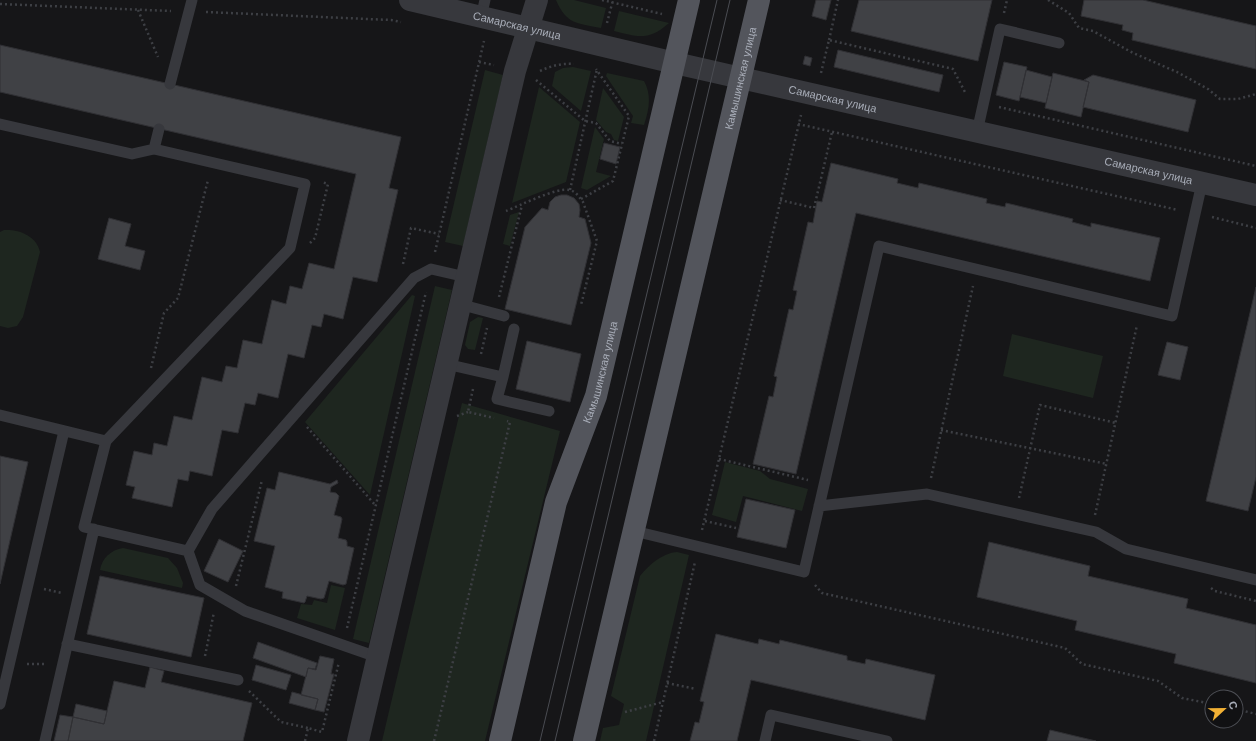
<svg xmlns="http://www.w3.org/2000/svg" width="1256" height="741" viewBox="0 0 1256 741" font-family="Arial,sans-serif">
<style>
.green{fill:#1e261f}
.building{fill:#404145;stroke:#303034}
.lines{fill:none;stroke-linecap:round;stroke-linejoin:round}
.path{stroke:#3d3f44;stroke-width:2.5;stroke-dasharray:2 3;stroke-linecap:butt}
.lane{stroke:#37383d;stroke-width:11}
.street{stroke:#37383d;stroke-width:22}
.primary{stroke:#53555c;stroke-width:22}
.tram{stroke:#4a4c52;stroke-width:1}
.labels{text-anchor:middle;stroke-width:4;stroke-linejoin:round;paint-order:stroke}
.street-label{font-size:11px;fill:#a8adb8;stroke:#111113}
</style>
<rect width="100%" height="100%" fill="#161618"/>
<path class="green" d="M556 0H574L606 8 601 28C577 23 567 25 556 0Z
M619 11 669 23C649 41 638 37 614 31Z
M573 67 591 71 581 111 552 86 555 72 563 68Z
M485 70 503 75 463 246 445 242Z
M607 73 644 81C652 95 649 110 644 125L631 123 633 116 606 76Z
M539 87 580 122 566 182 512 203Z
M603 88 624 117 618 141 614 140 611 134 606 132 596 120Z
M595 127 604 139 596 172 611 176 587 190 581 188Z
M519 212 510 246 503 244 510 215Z
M4 230C19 229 37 236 40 252L23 317 17 326 8 328 0 326V232Z
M435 286 452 290 369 643 353 639Z
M412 295 415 296 370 495 305 422Z
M478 317 483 318 475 350 468 349 465 345 470 322Z
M1012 334 1103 356 1093 398 1003 376Z
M462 403 560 431 485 741H382Z
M725 462 760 471 770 479 808 489 802 511 743 496 736 522 712 515Z
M123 548 168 558 177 568 183 583 182 588 100 570C102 558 111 550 123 548Z
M677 552 689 555 646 741H600L603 728 619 725 624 704 611 696 640 576C649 565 662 553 677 552Z
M331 585 345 588 335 630 297 618 301 604 312 605 314 600 327 603Z"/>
<path class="building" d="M816 0H831L826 20 812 16Z
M859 0H992L978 61 851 31Z
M1084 0H1143L1256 26V69L1132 40 1133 33 1122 30 1123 25 1081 16Z
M0 45 401 137 389 188 398 190 377 282 353 277 343 319 324 314 321 327 312 325 304 358 288 354 278 398 258 393 255 405 245 403 238 433 222 430 212 476 190 471 188 481 178 479 172 507 132 498 135 487 126 485 134 451 152 455 154 443 167 446 174 416 192 420 202 377 222 382 226 366 237 368 243 340 262 344 272 300 286 304 290 286 302 289 309 263 334 269 356 174 0 92Z
M838 50 943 75 939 92 834 67Z
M805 56 812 58 810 66 803 64Z
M1004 62 1027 67 1019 101 996 95Z
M1026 70 1052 77 1046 103 1020 97Z
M1053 73 1089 82 1081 117 1045 108Z
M1093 75 1196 100 1188 132 1083 107 1089 82 1084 80Z
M604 143 620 147 616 164 600 159Z
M831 163 898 179 897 183 918 188 919 183 987 199 986 203 1005 207 1006 203 1073 219 1072 222 1091 227V223L1160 238 1150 281 856 213 796 474 753 464 769 396 773 397 777 377 774 376 789 309 793 310 797 291 793 290 808 222 813 223 817 201 822 202Z
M561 195H567L574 198 579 204 580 210 579 217 585 219 591 243 571 325 505 309 525 227 542 208 548 210 550 202 555 197Z
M109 218 131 224 125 246 145 251 140 270 98 259Z
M1256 287V477L1248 511 1206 501Z
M527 341 581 354 570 402 516 389Z
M1167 342 1188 347 1180 380 1158 375Z
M0 456 28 462 0 584Z
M279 472 330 484 337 480 338 483 331 487 330 492 336 493 339 496 334 515 341 517 342 519 338 538 346 540 347 542V546L354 548 346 584 343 585 329 581 324 598 321 599 307 596 305 602 304 603 282 598 283 592 265 587 275 546 254 541 267 488 275 490Z
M746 499 795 510 786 548 737 537Z
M219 539 243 551 228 582 204 571Z
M989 542 1090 566 1088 576 1188 599 1186 608 1256 625V683L1174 663 1176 654 1075 630 1077 621 977 597Z
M100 576 204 598 191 657 87 634Z
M716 634 758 644 759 639 779 644 780 640 847 656V660L865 664 866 659 935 675 925 720 751 680 737 741H690L695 722 699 723 704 702 700 701Z
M258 642 317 663 315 669 308 668 306 677 253 658Z
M320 656 334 659 331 674H334L324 712 315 710 318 699 301 695 308 668 316 670Z
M256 665 291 675 286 690 252 680Z
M150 667 164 671 161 682 252 703 243 741H68L73 717 104 724 114 681 145 688Z
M292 692 318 699 315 710 289 703Z
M76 704 107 711 104 724 73 717Z
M60 715 73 717 68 741H54Z
M1050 730 1096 741H1047Z"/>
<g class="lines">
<path class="path" d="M602 0 662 14
M1048 0 1069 13 1079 28 1093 31 1133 53 1177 72 1208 89 1220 99H1238L1256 94
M0 4 171 11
M138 10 158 57
M206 12 391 20 401 22
M1004 13 1007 0
M607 23 613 0
M829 40 838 0
M479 62 494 65
M540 71C551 66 561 63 574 64
M821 73 829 40 953 69 966 94
M536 80 585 121 596 123 610 141 622 144
M999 107 1256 166
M798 124 1178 210
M570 190 597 69
M581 199 613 181 629 116 596 69
M780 200 814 208 832 132
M506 211C519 206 557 187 569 190 576 191 579 197 583 202L597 241 581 305
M1212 217 1256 228
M310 243 315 238 328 184 322 182
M435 252 484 41
M403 264 411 228 439 234
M499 297 522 205
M481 354 487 328
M151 368 164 313 178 298 208 180
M473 389 468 412 494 418
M457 416 468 412
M307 427 376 506
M941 430 1107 464
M719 459 808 480
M931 478 973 286
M1019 498 1040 405 1116 423
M1095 515 1137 325
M705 521 736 528
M702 530 801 115
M815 585 822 593 1065 648 1082 664 1158 681 1182 698 1212 704
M236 586 262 480
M1211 588 1215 591 1256 601
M44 589 62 593
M347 628 426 292
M205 656 214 612
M27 664H46
M667 683 696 689
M249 691 281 722 308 728
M1236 709 1256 714
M625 712 663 702
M305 741 308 728 322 732 339 662
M434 741 510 422 507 421
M654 741 695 562"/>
<path class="lane" d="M481 17 485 0
M170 84 192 0
M0 124 132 154 154 149 305 184 290 248 106 441 84 527 188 551 200 585 245 611 377 657
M977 132 1000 29 1059 43
M154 149 159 129
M459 304 504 316
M446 364 503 377 514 329
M503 377 497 399 549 411
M0 415 106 441
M819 506 927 494 1096 532 1126 549 1256 580
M634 531 804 572 879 246 1172 316 1202 183
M188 551 212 509 414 278 431 269 466 277
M67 644 238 680
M0 704 64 431
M45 741 94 529
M765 741 771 715 887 741"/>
<g class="street">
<path id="s1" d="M410 0 675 63 1256 195"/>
<path d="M358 741 515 71 537 0"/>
</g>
<g class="primary">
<path id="s2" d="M500 741 556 502 596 396 689 0"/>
<path id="s3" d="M584 741 759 0"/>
</g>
<path class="tram" d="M540 741 717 0
M555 741 730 0"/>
</g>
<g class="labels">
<g class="street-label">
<text dy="4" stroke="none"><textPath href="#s1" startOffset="110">Самарская улица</textPath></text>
<text dy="4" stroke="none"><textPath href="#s3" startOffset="681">Камышинская улица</textPath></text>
<text dy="4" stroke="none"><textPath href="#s1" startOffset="434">Самарская улица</textPath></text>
<text dy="4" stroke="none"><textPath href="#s1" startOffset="758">Самарская улица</textPath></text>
<text dy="4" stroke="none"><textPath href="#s2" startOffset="383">Камышинская улица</textPath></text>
</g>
</g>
<g transform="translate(1224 709) rotate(68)"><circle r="19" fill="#111113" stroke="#4d4f55"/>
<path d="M0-3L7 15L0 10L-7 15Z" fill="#f2b134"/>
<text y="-6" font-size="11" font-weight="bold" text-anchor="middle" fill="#a8adb8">С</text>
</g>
</svg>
